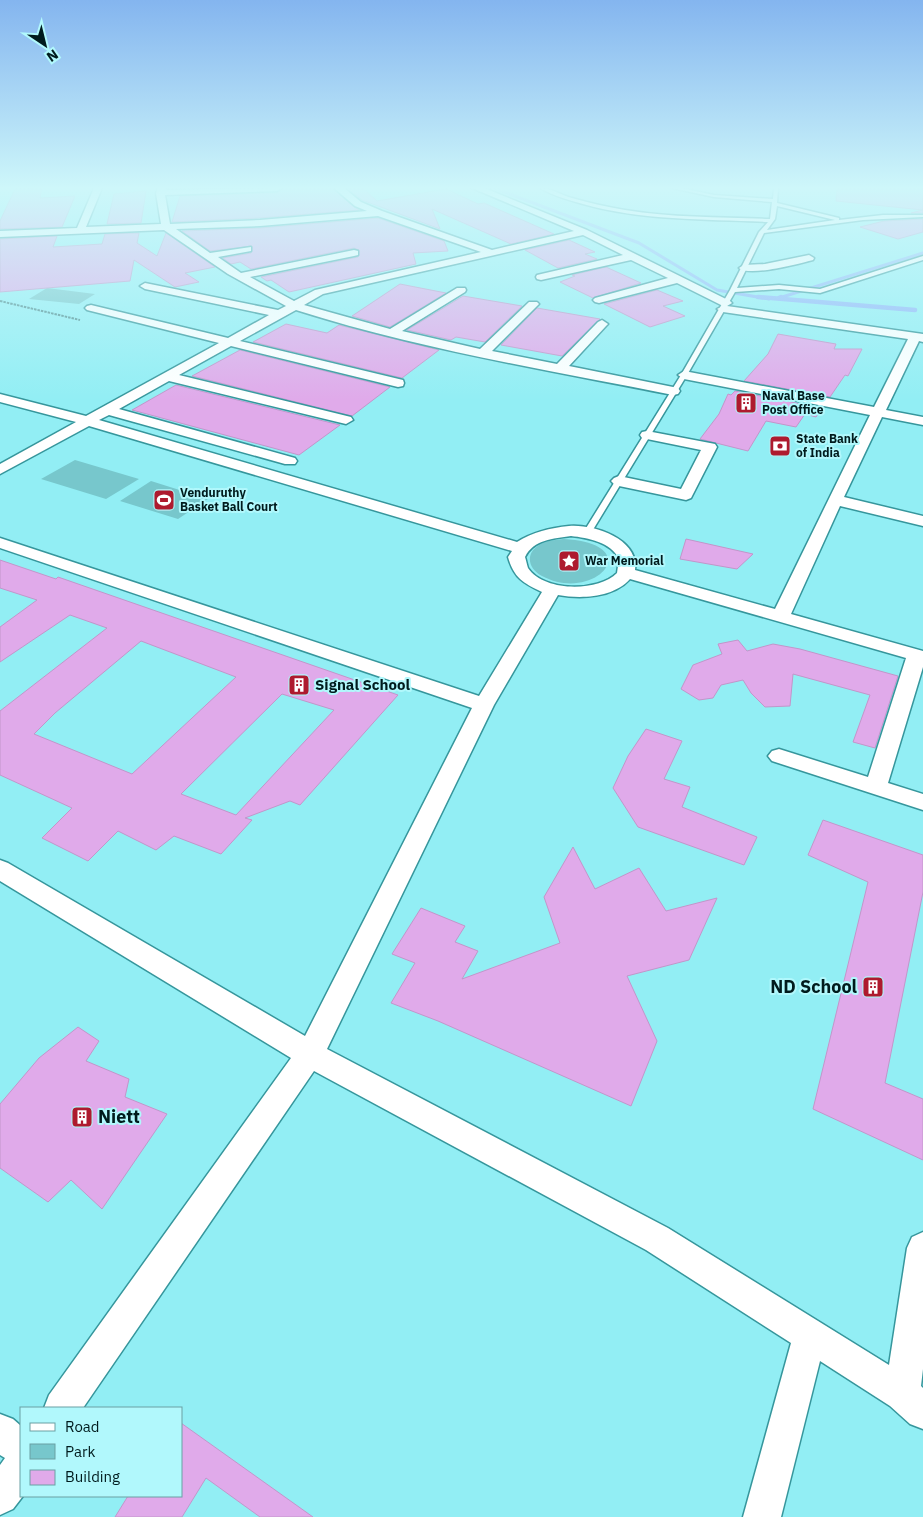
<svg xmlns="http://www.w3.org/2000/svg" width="923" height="1517" viewBox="0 0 923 1517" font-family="'IBM Plex Sans',sans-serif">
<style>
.green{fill:#77c7cc}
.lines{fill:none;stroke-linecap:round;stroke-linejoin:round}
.stream-far1{stroke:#8fb6f9;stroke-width:3}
.stream{stroke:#8fb6f9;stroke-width:4.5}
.building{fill:#e0aaea;stroke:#c296ca;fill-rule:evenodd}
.service-casing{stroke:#36969c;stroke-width:3}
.minor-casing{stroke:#36969c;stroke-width:3}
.path{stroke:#4e8c90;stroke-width:2;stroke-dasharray:2.5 1;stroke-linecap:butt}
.service{fill:#fff;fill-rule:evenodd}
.minor{fill:#fff;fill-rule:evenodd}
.labels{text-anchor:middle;stroke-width:4;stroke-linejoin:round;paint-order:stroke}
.far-poi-label{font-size:12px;font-weight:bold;fill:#001b1d;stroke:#b1f8fc;text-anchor:start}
.poi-label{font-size:15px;font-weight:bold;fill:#001b1d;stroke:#b1f8fc;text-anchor:start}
.near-poi-label{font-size:18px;font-weight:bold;fill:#001b1d;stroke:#b1f8fc;text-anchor:end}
</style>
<rect width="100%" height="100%" fill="#92eef4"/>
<path class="green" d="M47 288 95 294 79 304 29 299Z
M75 460 139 479 106 499 41 479Z
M151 481 208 499 178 519 120 501Z
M564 539C649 544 594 604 542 576 527 568 525 552 541 544 548 540 556 540 564 539Z"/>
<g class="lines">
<path class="stream-far1" d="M494 188 639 243 717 290 769 299
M779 298 923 253"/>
<path class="stream" d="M758 297 915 310
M779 298 781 297"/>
</g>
<path class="building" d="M42 188 40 198 75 196 62 227 0 229V221L15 189Z
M283 188H332L354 207 359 210 260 218 172 222 180 196 277 193Z
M347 188H363L377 201 446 189 478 204 484 203 554 234 511 244 432 209 440 229 362 200Z
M837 188H923V213H911L923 210 836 201Z
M146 191 141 223 107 224 114 194Z
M378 218 444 241 448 251 413 253 416 264 289 292 271 280 267 281 261 277 358 257 359 250 354 248 251 269 240 262 231 264 223 258 251 253 252 246 210 251 182 231 260 228Z
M923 219V232L898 239 860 227 884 221Z
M139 233 137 243 157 256 166 233 215 267 185 273 199 282 175 287 134 260 130 281 0 292V239L57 236 53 247 102 244 105 234Z
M569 240 595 252 585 254 597 259 558 268 525 250Z
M606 267 641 283 593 298 560 282 575 276 572 275Z
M400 284 446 293 390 327 352 316Z
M657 290 683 301 663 306 685 316 650 327 604 304Z
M463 296 522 306 485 342 456 337 451 340 407 330Z
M537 308 600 319 562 356 501 345Z
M286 324 327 333 339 325 439 350 402 378 253 342Z
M778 334 836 344 834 349H862L848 376 845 375 830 397 744 381 768 354Z
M240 350 390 387 352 416 192 376Z
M176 385 340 425 299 455 132 410Z
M735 391 822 408 816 417 805 414 796 427 766 421 748 451 700 439 719 414 728 394 731 395Z
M686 539 753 554 737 569 680 559Z
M0 560 56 579 58 577 398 695 300 805 290 801 245 818 252 820 221 854 174 836 156 850 118 831 88 861 42 838 72 808 0 775V711L107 628 70 615 0 662V627L37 600 0 588ZM141 641 236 677 132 774 34 734 55 713ZM282 694 334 710 236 815 181 794Z
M738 640 747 651 773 644 800 649 898 676 875 748 853 742 870 695 793 674 790 706 765 707 751 693 743 680 721 685 713 698 699 700 681 689 693 665 722 654 718 644Z
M646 729 682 741 664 779 690 787 682 807 757 837 744 865 638 827 613 788 628 756Z
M823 820 923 855V892L885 1083 923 1099V1160L813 1109 868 882 808 855Z
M573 847 595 889 639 868 666 911 717 898 689 960 627 976 657 1041 631 1106 438 1021 391 1003 415 963 392 954 421 908 465 926 455 942 478 951 462 979 560 943 544 897Z
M78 1027 99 1041 86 1061 129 1079 125 1097 167 1114 102 1209 71 1180 48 1202 0 1168V1104L39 1058Z
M181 1423 313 1517H260L206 1478 182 1517H115L128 1496H181Z"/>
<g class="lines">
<g class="service-casing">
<path id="service" d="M540 188C551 188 561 195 572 198 589 203 607 207 625 210 673 218 722 217 770 219L772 202 714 197 672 188H681L714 195 773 199 774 188H778L777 203 839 218V220L883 215H923V217L863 220 764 233 737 288 779 285 820 289 923 256V260L820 293 779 289 735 292 687 375 591 533 587 536 583 533 681 375 730 290 759 232 768 222C706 219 643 221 583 204 569 200 553 196 540 188ZM777 206 835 220 767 230 775 219Z"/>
</g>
<g class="minor-casing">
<path id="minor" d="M94 188H102L86 227 161 224 156 193 158 188H166V190L281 188 277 191 165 195 170 224 260 220 367 211 355 206 334 188H344L361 202 382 211 492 250 574 231 472 188H484L587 230 730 301 732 303 727 306 923 334V342L919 341 886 410 923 417V425L882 417 844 497 923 516V526L840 506 791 614 923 651V667L888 783 923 794V810L772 761 768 756 772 751 779 749 868 777 906 658 630 579C613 598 581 599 558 595L494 705 327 1049 668 1228 889 1365 907 1248 912 1237 923 1232V1369L921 1386 923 1388V1429L910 1424 890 1406 820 1361 781 1517H743L791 1343 646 1250 314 1071 83 1408H44L49 1395 291 1058 0 881V860L8 863 305 1036 472 708 0 548V538L479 696 542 592C523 583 514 578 508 557L512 551 89 426 0 474V464L76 422 0 402V394L86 416 219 343 87 310 85 308 87 306 91 305 228 338 269 315 145 289 140 286 145 283 278 310 286 306 228 274 164 230 0 237V231L77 228ZM378 216 481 252 315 290 294 301 250 277 354 256 358 255V251L354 250 241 273 218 257 251 251V247L210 253 176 229 260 226ZM583 235 623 255 537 275 536 277 537 279 541 280 631 260 668 278 595 298 593 300 595 302 599 303 677 283 723 306 717 309 723 312 908 339 874 407 684 371 678 375 684 379 870 415 775 609 635 570C639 539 594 524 569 526 550 528 533 532 517 542L99 420 109 415 285 464H295L297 461 295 458 119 409 169 381 346 424 353 420 351 417 179 375 231 346 398 387 403 386 404 383 403 380 240 341 296 310C419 349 547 370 673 395L678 394 680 391 678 388 569 366 606 326 608 324 602 320 598 322 557 364 492 351 539 304 537 302H529L480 349 402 331 465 292 466 290 465 288H457L390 329 304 305 323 294ZM571 536C588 538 611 542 619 559L617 573C598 592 544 592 528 568 527 565 526 560 525 557 534 539 553 539 571 536Z
M809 255 814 258 813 260C798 264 749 277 739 268L744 265 765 264Z
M647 431 710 443 715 444 717 447 691 498 686 500 619 486 614 484 611 481 614 478 619 476 681 489 701 450 642 438 640 435 642 432Z
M0 1414 13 1419 21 1426V1496H23L13 1509 0 1515V1465L5 1458 0 1455Z"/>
</g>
<path class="path" d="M0 301 80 320"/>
<use href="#service" class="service"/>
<use href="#minor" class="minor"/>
</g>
<linearGradient id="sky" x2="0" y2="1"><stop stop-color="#84b5ef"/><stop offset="0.47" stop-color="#cef7fa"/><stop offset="1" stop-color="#cef7fa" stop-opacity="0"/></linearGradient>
<rect width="923" height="400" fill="url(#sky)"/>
<defs>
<g id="building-square" transform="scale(1.125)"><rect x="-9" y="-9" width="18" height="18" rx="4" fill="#ae1a2e" stroke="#b1f8fc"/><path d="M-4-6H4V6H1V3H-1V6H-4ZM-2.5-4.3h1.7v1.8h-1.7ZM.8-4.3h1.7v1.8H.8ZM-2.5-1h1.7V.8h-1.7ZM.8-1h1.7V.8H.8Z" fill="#fff"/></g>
<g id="bank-square" transform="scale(1.125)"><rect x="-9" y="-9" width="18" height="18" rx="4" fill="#ae1a2e" stroke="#b1f8fc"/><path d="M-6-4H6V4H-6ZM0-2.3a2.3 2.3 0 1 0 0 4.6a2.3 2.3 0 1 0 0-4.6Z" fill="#fff"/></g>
<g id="stadium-square" transform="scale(1.125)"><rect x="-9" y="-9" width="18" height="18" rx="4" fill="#ae1a2e" stroke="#b1f8fc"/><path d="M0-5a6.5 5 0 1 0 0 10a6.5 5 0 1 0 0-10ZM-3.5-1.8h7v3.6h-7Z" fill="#fff"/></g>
<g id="sight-square" transform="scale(1.125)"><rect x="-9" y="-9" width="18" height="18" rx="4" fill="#ae1a2e" stroke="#b1f8fc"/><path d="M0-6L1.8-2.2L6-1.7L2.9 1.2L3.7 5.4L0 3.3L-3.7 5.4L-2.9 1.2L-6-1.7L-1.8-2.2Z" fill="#fff"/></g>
</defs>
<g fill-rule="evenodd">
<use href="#building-square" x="746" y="403"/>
<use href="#bank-square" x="780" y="446"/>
<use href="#stadium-square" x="164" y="500"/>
<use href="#sight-square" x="569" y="561"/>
<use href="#building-square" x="299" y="685"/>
<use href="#building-square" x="873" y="987"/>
<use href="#building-square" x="82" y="1117"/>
</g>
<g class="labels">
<g class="far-poi-label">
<text x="762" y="400">Naval Base<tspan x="762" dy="14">Post Office</tspan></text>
<text x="796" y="443">State Bank<tspan x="796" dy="14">of India</tspan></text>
<text x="180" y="497">Venduruthy<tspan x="180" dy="14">Basket Ball Court</tspan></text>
<text x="585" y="565">War Memorial</text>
</g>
<g class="poi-label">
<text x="315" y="690">Signal School</text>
</g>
<g class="near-poi-label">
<text x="857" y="993">ND School</text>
<text x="98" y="1123" text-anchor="start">Niett</text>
</g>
</g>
<rect x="20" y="1407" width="162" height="90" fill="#b1f8fc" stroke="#6aa0a3"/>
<rect x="30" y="1423" width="25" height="8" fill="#ffffff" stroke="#6aa0a3"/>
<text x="65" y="1432" font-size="15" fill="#001b1d">Road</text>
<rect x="30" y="1444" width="25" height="15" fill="#77c7cc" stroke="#6aa0a3"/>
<text x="65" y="1457" font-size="15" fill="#001b1d">Park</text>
<rect x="30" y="1470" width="25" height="15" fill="#e0aaea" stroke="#6aa0a3"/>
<text x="65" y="1482" font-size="15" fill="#001b1d">Building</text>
<g transform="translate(45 45) rotate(145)" stroke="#b1f8fc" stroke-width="4" paint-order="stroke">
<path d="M0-4L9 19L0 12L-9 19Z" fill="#001b1d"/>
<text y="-8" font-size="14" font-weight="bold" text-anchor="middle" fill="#001b1d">N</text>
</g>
</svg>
